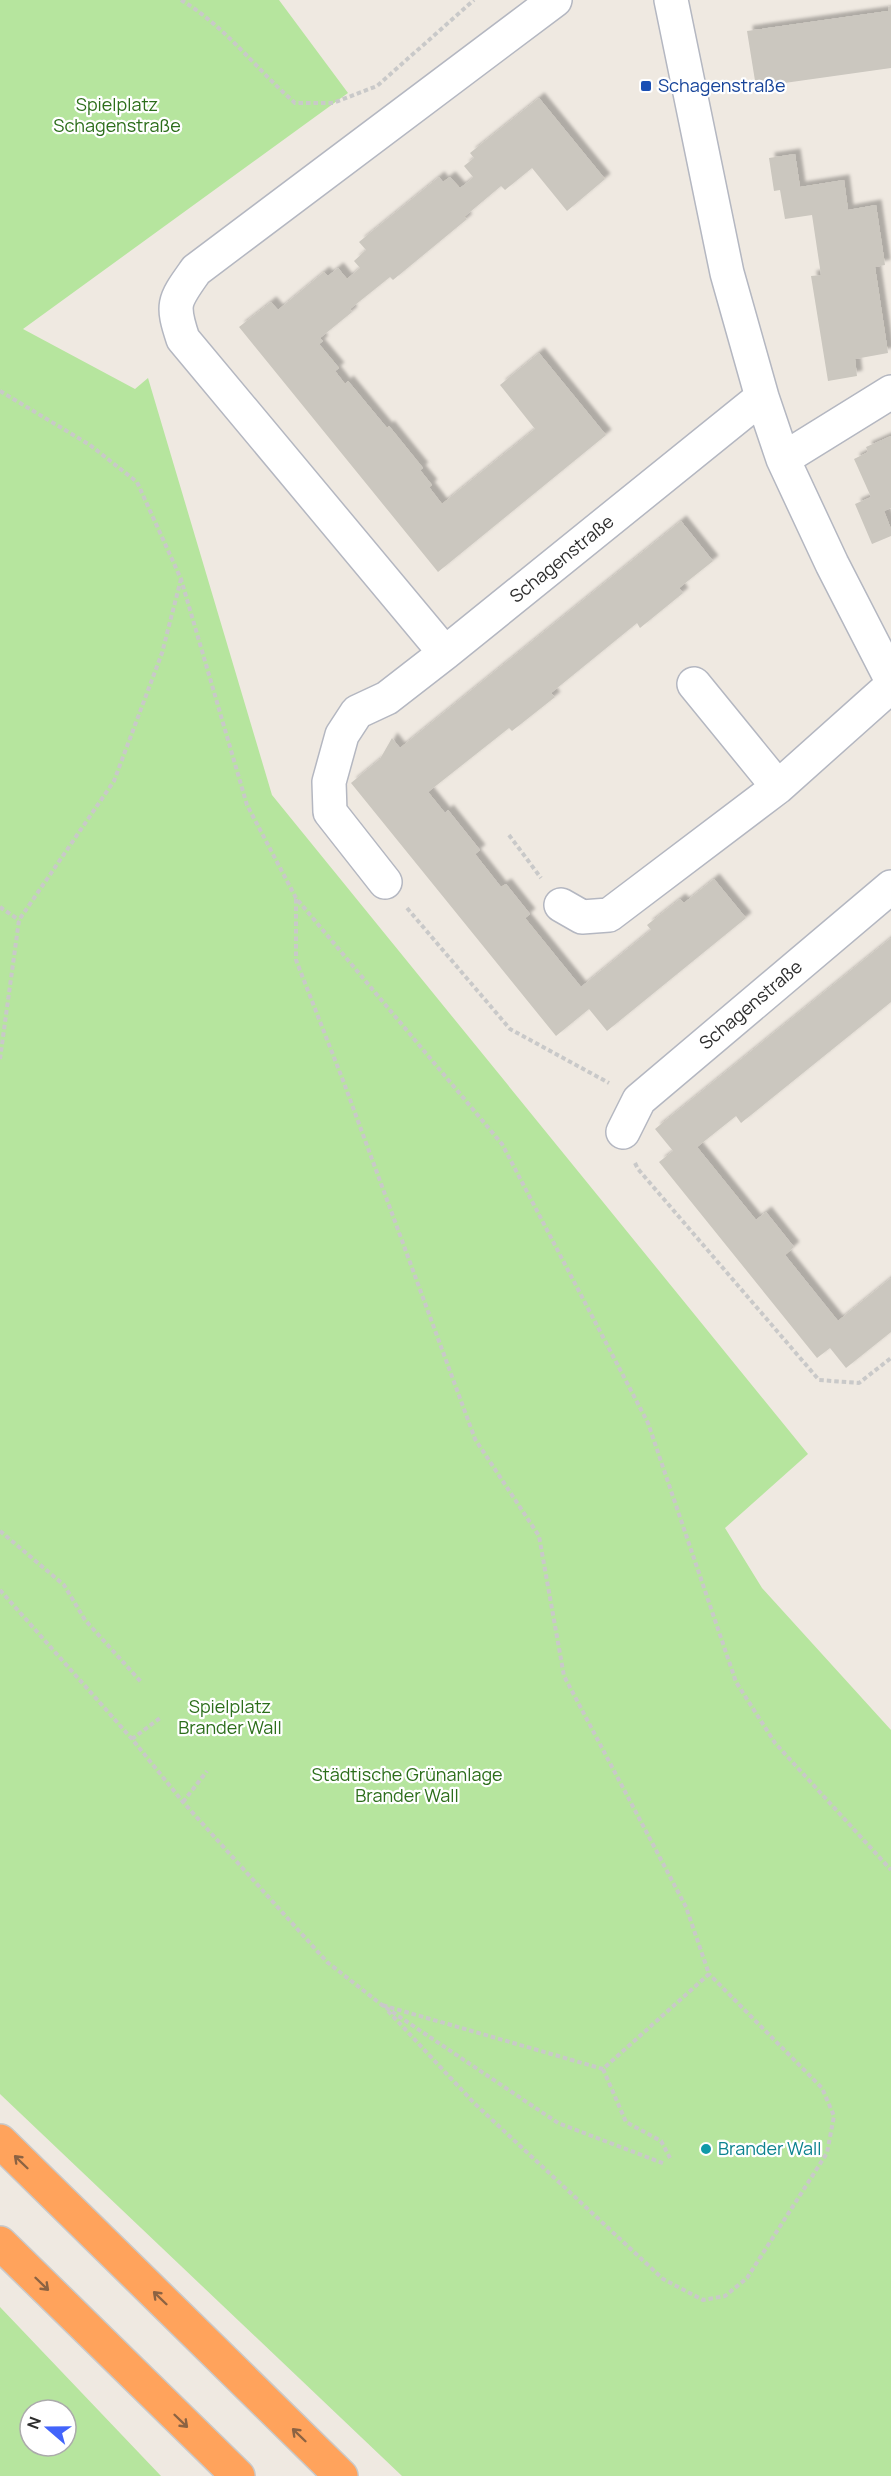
<svg xmlns="http://www.w3.org/2000/svg" width="891" height="2476" viewBox="0 0 891 2476" font-family="Manrope,sans-serif">
<style>
.green{fill:#b6e59e;fill-rule:evenodd}
.building{fill:#cbc7bf;filter:url(#shadow)}
.lines{fill:none;stroke-linecap:round;stroke-linejoin:round}
.minor-casing{stroke:#b4b7c1;stroke-width:36}
.highway-casing{stroke:#c9c9c9;stroke-width:36}
.path{stroke:#c9c9c9;stroke-width:4;stroke-dasharray:4.5 3;stroke-linecap:butt}
.minor{stroke:#fff;stroke-width:33}
.highway{stroke:#ffa35c;stroke-width:33}
.oneway{stroke:#8c6343}
.transit-dot{fill:#1a4fb4;stroke:#fff;stroke-width:2}
.culture-dot{fill:#0f9aa8;stroke:#fff;stroke-width:2}
.labels{text-anchor:middle;stroke-width:4.5;stroke-linejoin:round;paint-order:stroke}
.transit-label{font-size:18px;fill:#164399;stroke:#fff;text-anchor:start}
.park-label{font-size:18px;fill:#2c6e1b;stroke:#fff}
.street-label{font-size:18px;fill:#2e2e2e;stroke:#fff}
.culture-label{font-size:18px;fill:#0d838f;stroke:#fff;text-anchor:start}
</style>
<defs>
<filter id="shadow"><feDropShadow dx="5.5" dy="-5.5" stdDeviation="1.5" flood-color="#0004"/></filter>
</defs>
<rect width="100%" height="100%" fill="#efe9e1"/>
<path class="green" d="M0 0H279L348 93 23 329 135 389 148 378 272 795 808 1454 725 1528 762 1588 891 1730V2476H402L0 2094Z
M0 2307 161 2476H0ZM30 2410H66V2446H30Z"/>
<path class="building" d="M891 6V68L756 87 747 31 888 11V7Z
M539 98 605 179 567 211 532 168 505 190 501 186 464 217 467 219 393 280 390 277 350 309 352 312 320 338 323 341 319 344 339 368 335 371 345 384 348 381 387 428 389 426 423 468 420 470 432 485 429 487 442 504 535 429 500 385 539 353 606 435 438 572 239 327 271 302 278 310 324 272 328 276 338 268 347 279 360 268 354 261 366 250 359 242 439 177 443 182 450 177 460 188 468 182 473 177 464 166 474 158 470 153Z
M795 154 800 187 844 180 848 210 876 205 885 265 875 267 888 353 855 359 857 376 828 381 811 276 821 275 812 215 785 219 780 190 774 191 769 158Z
M891 436V508L884 511 891 529V536L872 544 855 504 871 497 854 459 868 452 866 447Z
M681 521 713 561 679 588 683 593 640 628 637 623 551 693 555 697 512 731 509 728 428 792 445 813 448 810 480 850 475 854 501 887 506 884 530 914 525 918 581 987 651 930 647 925 680 899 684 903 714 879 746 918 607 1031 589 1009 556 1036 351 783 380 759 392 738 400 748Z
M891 938V1002L741 1123 736 1116 697 1147 756 1220 766 1212 794 1247 785 1255 838 1321 891 1278V1332L846 1368 830 1348 817 1358 659 1162 673 1151 655 1129Z"/>
<g class="lines">
<g class="minor-casing">
<path id="minor" d="M671 0 727 273 762 397 783 459 832 564 891 679
M783 459 891 392
M445 653 183 339C171 303 174 301 196 270L555 0
M694 684 778 787
M385 882 330 812 329 782 342 735 357 712 387 698 445 653 762 397
M561 905 582 917 609 915 778 787 891 686
M623 1132 639 1100 891 887"/>
</g>
<g class="highway-casing">
<path id="highway" d="M0 2141 341 2476
M0 2243 238 2476"/>
</g>
<path class="path" d="M181 0C225 26 256 69 295 103H333L377 86 474 0
M0 391 90 445 137 482 181 579 247 805 296 898 502 1144 648 1423 736 1682 775 1743 891 1870
M509 835 541 878
M296 899V960L344 1083 475 1439 539 1536 564 1676 686 1907 709 1974 603 2069 382 2005
M0 907 19 920
M407 908 510 1029 609 1083
M0 1059 19 920 114 781 162 653 181 579
M635 1163 638 1169 819 1380 859 1383 891 1358
M0 1531 64 1585 85 1620 142 1683
M0 1590 132 1739 183 1802 327 1962 382 2005 558 2123 665 2164
M132 1739 160 1718
M183 1802 207 1771
M388 2011 474 2103 663 2279 703 2300 725 2296 747 2278 827 2153 834 2116 822 2088 709 1974
M603 2069 626 2122 661 2141 670 2158"/>
<use href="#minor" class="minor"/>
<use href="#highway" class="highway"/>
</g>
<defs><path id="oneway-shaft" d="M-6 0H5M1.5-3L5.5 0L1.5 3" fill="none" stroke-width="1.6" stroke-linecap="round" stroke-linejoin="round" transform="scale(1.5)"/></defs>
<g class="oneway">
<use href="#oneway-shaft" transform="translate(21 2162) rotate(-136)"/>
<use href="#oneway-shaft" transform="translate(42 2284) rotate(44)"/>
<use href="#oneway-shaft" transform="translate(160 2298) rotate(-136)"/>
<use href="#oneway-shaft" transform="translate(181 2421) rotate(44)"/>
<use href="#oneway-shaft" transform="translate(299 2435) rotate(-136)"/>
</g>
<rect class="transit-dot" x="640" y="80" width="12" height="12" rx="3"/>
<circle class="culture-dot" cx="706" cy="2149" r="6"/>
<g class="labels">
<g class="transit-label">
<text x="658" y="92">Schagenstraße</text>
</g>
<g class="park-label">
<text x="117" y="111">Spielplatz<tspan x="117" dy="21">Schagenstraße</tspan></text>
<text x="230" y="1713">Spielplatz<tspan x="230" dy="21">Brander Wall</tspan></text>
<text x="407" y="1781">Städtische Grünanlage<tspan x="407" dy="21">Brander Wall</tspan></text>
</g>
<g class="street-label">
<text transform="translate(562 559) rotate(-39)" y="6">Schagenstraße</text>
<text transform="translate(751 1005) rotate(-40)" y="6">Schagenstraße</text>
</g>
<g class="culture-label">
<text x="718" y="2155">Brander Wall</text>
</g>
</g>
<g transform="translate(48 2428) rotate(290)"><circle r="28" fill="#ffffff" stroke="#ababab" stroke-width="1.5"/>
<path d="M0-4.5L10 22L0 15L-10 22Z" fill="#4264fb"/>
<text y="-9" font-size="16" font-weight="bold" text-anchor="middle" fill="#2e2e2e">N</text>
</g>
</svg>
